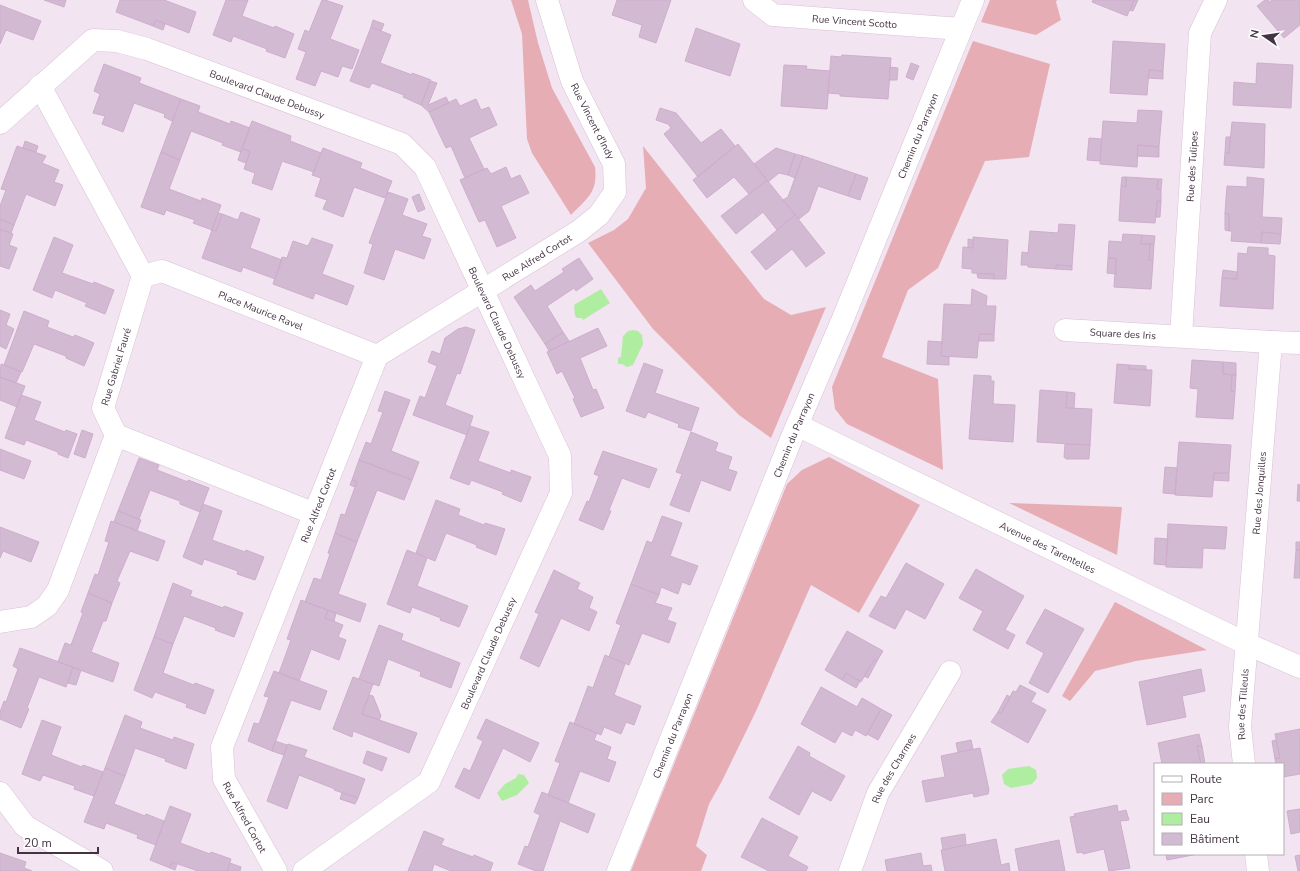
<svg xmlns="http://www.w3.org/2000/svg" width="1300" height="871" viewBox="0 0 1300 871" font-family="'Nunito Sans',sans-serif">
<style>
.green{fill:#e6adb5}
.water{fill:#afeea0}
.building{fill:#d3bad3;stroke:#ceadcd}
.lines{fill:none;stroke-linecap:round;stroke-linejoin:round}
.street-casing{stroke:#d8c1d6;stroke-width:23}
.street{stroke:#fff;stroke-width:22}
.labels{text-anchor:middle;stroke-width:4;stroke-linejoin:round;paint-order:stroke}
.street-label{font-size:10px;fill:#443443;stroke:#fff}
</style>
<rect width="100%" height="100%" fill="#f2e4f0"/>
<path class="green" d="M511 0H528L538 43 552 88 595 167C598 193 587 198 571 215L532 153 527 139 522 34Z
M990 0H1057L1056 2 1061 20 1036 35 981 22Z
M973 41 1050 64 1029 157 985 161 938 268 908 290 882 357 938 379 943 470 847 424 835 409 832 387Z
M643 146 764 299 791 315 826 307 771 438 739 415 653 329 588 243 614 230 628 219 646 188Z
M829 457 920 505 859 613 811 585 757 709 722 781 709 804 696 846 707 855 701 871H631L787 484 802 470Z
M1009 503 1122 507 1117 555Z
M1115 602 1207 650 1136 661 1095 671 1070 701 1062 696Z"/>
<path class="water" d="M601 289 610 303 583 320 582 318H577L575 316 574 305Z
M633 330 638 331 642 335 643 344 633 365 627 367 622 364H618V358L621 357 623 336 628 331Z
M1029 766 1036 770 1037 778 1032 784 1011 788 1004 784 1002 775 1008 769Z
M518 774 524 775 529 783 517 795 502 801 497 793 505 784 516 778Z"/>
<path class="building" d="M44 0H66L64 7Z
M120 0H164L196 12 189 33 156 20 153 26 116 12Z
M226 0H248L242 16 274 28 275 26 294 34 285 58 266 51 267 49 233 36 231 42 213 35Z
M322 0H325L343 6 330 39 359 50 352 69 342 66 338 77 321 71 315 86 296 79 306 52 298 49 305 30 309 32Z
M617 0H671L656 43 639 37 642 25 612 15Z
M1093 0H1134L1127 16 1092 2Z
M1134 0H1138L1133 11 1130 10Z
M1265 0H1268L1269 2 1272 0H1300V25L1284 38 1257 6Z
M0 5 41 21 33 40 6 30 0 44Z
M156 20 165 24 163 30 153 26Z
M373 20 384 24 381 31 371 27Z
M371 27 391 35 380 63 412 75V73L431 80 421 105 403 97 404 95 372 83 369 88 350 81Z
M696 28 740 44 730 76 685 61Z
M1113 41 1165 44 1163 71 1149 70 1147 95 1110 93Z
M842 55 891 58 888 99 840 96V94L828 93 831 56 841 57Z
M911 63 919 66 913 80 906 77Z
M1257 63 1293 65 1291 108 1233 105 1234 82 1256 84Z
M104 64 141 78 139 83 181 99 172 121 164 117 165 114 134 103 123 132 102 124 105 116 93 113 100 94 94 91Z
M784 65 807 66 806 69 830 71 827 109 781 106Z
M890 67 898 68 897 80H889Z
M1149 70 1163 71V79L1148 78Z
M430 81 437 83 428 105 446 97 449 103 429 112 421 105Z
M181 99 200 106 198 112 230 124 231 121 250 128 241 152 222 145 223 143 191 131 180 160 161 152Z
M456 99 460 106 476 99 481 110 489 107 497 125 469 138 484 169 465 178 451 146 446 148 429 112Z
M660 108 676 113 701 143 721 129 735 146 698 177 664 134 671 128 668 124 656 120Z
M1138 110 1162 111 1159 147 1138 145 1137 167 1100 164 1103 121 1137 123Z
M252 121 291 136 290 141 321 153 314 172 282 161 272 190 252 183 255 173 244 169 250 152 242 148Z
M1232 122 1265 124 1264 168 1224 165 1225 153H1229Z
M1226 137H1230L1229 153H1225Z
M1089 138 1102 139 1100 161 1087 160Z
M25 141 38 146 36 152 23 148Z
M738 144 767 180 749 194 734 177 707 198 693 180Z
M1138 145 1159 147V157L1137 156Z
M17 146 46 156 42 163 59 170 54 182 63 185 55 206 26 194 14 225 0 219V206L6 190 1 189Z
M242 148 250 152 246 163 238 160Z
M323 148 362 163 360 168 392 181 385 198 354 187 343 217 323 209 327 200 315 196 321 178 312 175Z
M776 148 795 154 788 175 779 173 768 182 754 164Z
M161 152 180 160 169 189 201 201 202 198 221 205 212 230 193 223 195 220 166 210 164 215 141 207Z
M795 154 803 156 795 178 788 175Z
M803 156 856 174 848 196 818 186 809 211 799 219 783 200 788 197Z
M506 167 511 179 520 175 529 193 501 206 516 238 497 247 485 220 479 222 460 180 487 168 491 174Z
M856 174 868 178 860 200 848 196Z
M1122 177H1126V187L1121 186Z
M1126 177 1158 179 1157 189H1161V201H1157L1155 223 1119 221 1121 186 1126 187Z
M1247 177 1264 179 1262 217 1282 218 1281 234 1262 232 1261 243 1231 241 1232 231H1229V214L1225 213 1227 186 1247 187Z
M1158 179H1162L1161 189H1157Z
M767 180 795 215 777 230 763 212 736 234 721 216Z
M388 192 408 199 402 215 427 224 422 236 431 239 424 259 395 249 384 280 364 273 373 244 369 243Z
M419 194 425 209 418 212 412 197Z
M1157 201H1161L1160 217H1156Z
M241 212 260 219 250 248 282 260 275 279 243 267 241 272 202 258 212 230 216 231 222 214 238 220Z
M218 213 222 214 216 231 212 230Z
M1225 213 1229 214V231L1225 230Z
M795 215 825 253 806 267 792 249 766 270 751 252Z
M0 219 14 225 11 233 0 229Z
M1059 224 1075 225 1072 266 1056 265V269L1028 267V265H1021L1022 252 1028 253 1030 231 1058 233Z
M0 229 13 234 9 245 17 248 9 269 0 266Z
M1262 232 1281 234 1280 244 1261 243Z
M1123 234 1142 235 1141 244H1150L1149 260 1153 261 1151 289 1114 287 1116 258H1108L1109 241 1122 242Z
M1142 235 1155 236 1154 244H1141Z
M54 237 73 245 62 273 93 284 94 282 114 290 105 314 85 306 87 303 55 290 52 298 33 290Z
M973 237 1008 240 1006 279H994V274L972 273V269L962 268 963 247 973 248Z
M312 238 333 245 322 274 354 286 347 305 315 293 313 299 273 284 282 257 287 258 293 241 308 246Z
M968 239 973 240V248L968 247Z
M1150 244H1154L1153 261 1149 260Z
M1248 247 1268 248V255L1275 256 1273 309 1220 306 1222 278 1237 279 1238 253 1247 254Z
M579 258 593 279 576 291 574 288 547 306 563 332 545 344 514 297 531 285 535 291 564 272 562 269Z
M1108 258H1116V274L1107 273Z
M1056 265 1072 266V270L1056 269Z
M1223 270 1237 272V279L1222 278Z
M977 274H994V279L978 278Z
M972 289 987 296 986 306H996L994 334H979L977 358 941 356 944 304 971 305Z
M0 310 10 314 6 325 14 329 6 349 0 346Z
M24 311 49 321 47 327 73 337 75 335 94 343 84 366 66 358V356L34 344 22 372 4 365Z
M466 327 475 330 460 374 457 373 445 405 473 416 467 435 413 415 420 396 425 398 437 366 428 362 432 351 440 354 445 338 458 329Z
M598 328 607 346 580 358 593 390 596 389 604 408 581 417 573 399 575 398 562 371 557 374 547 352Z
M563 332 569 341 549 351 545 344Z
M979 334H994V341H979Z
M928 341 942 342 941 356 949 357V365L927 364Z
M1192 360 1223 362V374L1232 375 1231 391 1235 392 1233 419 1196 417 1198 389 1190 388Z
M1223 362 1236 363V375L1223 374Z
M644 363 663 370 655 393 699 408 691 431 678 427 679 424 648 412 645 418 626 411Z
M1 364 21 372 16 383 0 377Z
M1117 364 1129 365V369L1152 370 1150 406 1114 403Z
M1129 365 1146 366V370L1129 369Z
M974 375 991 376V381H994L993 404 1015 405 1013 442 969 439Z
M1232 375H1236L1235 392 1231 391Z
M0 377 25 386 17 407 0 400Z
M1040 390 1067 392 1066 408 1092 409 1090 445 1037 442Z
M385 391 410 400 391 451 419 462 412 480 359 460 366 442 371 444 383 412 378 411Z
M1067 392 1075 393 1074 408H1066Z
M21 395 41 402 34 420 65 432 66 430 77 434 68 458 58 454V452L26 440 24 445 5 438Z
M470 426 489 432 478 461 511 473V470L531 477 521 502 502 494 503 492 471 480 469 485 450 478Z
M82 430 93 434 85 458 74 454Z
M691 432 718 443 715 451 732 457 728 469 737 472 730 491 701 480 689 512 670 505 682 474 676 472Z
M1179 442 1231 445 1229 473H1214L1212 497 1175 495Z
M1065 444 1090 445 1089 459H1066L1064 457Z
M0 449 31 461 24 479 0 470Z
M603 451 657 469 649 488 622 478 609 510 611 511 603 530 579 520 587 501 589 502 599 476 594 474Z
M139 458 159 465 157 470 188 482V480L209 488 200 512 180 504V501L150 490 139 519 118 511Z
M359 460 412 480 404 500 377 490 357 542 335 533 341 514 345 515 355 487 357 482 352 480Z
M1165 467 1177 468 1175 494 1163 493Z
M1214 473H1229V481L1213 480Z
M352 480 357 482 355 487 350 485Z
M1298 484 1300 485V501H1297Z
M436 500 460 509 458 515 484 525 485 523 505 529 496 555 476 547 477 545 446 533 435 561 416 553Z
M203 504 222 511 212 540 245 552 246 550 264 557 255 580 237 574 238 571 204 559 202 565 183 557Z
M118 511 141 520 137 531 114 522Z
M662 516 682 523 670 556 698 566 690 585 682 582 678 594 661 587 659 595 631 584 647 541 652 543Z
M111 521 165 541 158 561 130 551 117 581 120 583 112 603 88 593 95 574 98 575 109 542 105 541Z
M1168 524 1227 527 1225 549 1203 548 1202 568 1166 567Z
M0 527 39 542 31 562 3 551 0 558Z
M335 533 357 542 338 594 366 604 360 622 305 602 314 578 321 580 330 554 328 553Z
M1155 538 1168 539 1166 565 1154 564Z
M1296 542H1300V550H1296Z
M407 550 427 558 417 586 468 606 459 627 440 620 441 618 412 607 410 613 387 604Z
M1296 550H1300V578H1294Z
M906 563 944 584 925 619 906 609 895 629 869 616 881 596 886 598Z
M976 569 1024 596 1005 630 1015 635 1008 649 973 630 983 611 959 598Z
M554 570 580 583 577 589 593 597 589 608 597 612 589 631 561 618 539 667 520 658 539 614 535 612Z
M173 583 192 591 190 596 223 608 224 606 243 613 234 637 215 630 216 628 184 616 173 644 154 637Z
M631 584 659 595 655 603 672 608 667 620 676 623 669 643 642 633 629 665 609 657 621 625 616 623Z
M88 593 112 603 106 621H103L91 652 119 663 113 682 58 662 65 643 71 645 83 613 81 612Z
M301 600 328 610 325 618 343 625 338 637 346 640 339 660 311 649 299 681 279 673 291 640 287 639Z
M1045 609 1084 629 1048 693 1029 683 1044 653 1026 643Z
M328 610 336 613 334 621 325 618Z
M379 625 403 634 401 640 460 663 451 688 420 676 421 672 388 659 379 686 359 679Z
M847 631 883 651 877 661 874 660 861 682 846 673 842 680 825 670Z
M154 637 173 644 163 673 194 685 195 683 214 690 205 714 186 707 187 704 155 692 152 698 134 690Z
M20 648 73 667 66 687 39 677 27 708 29 709 21 728 0 719V712L4 701 6 702 18 669 13 666Z
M605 655 625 664 614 695 641 706 634 725 626 722 621 734 604 727 601 735 574 724 588 686 593 688Z
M874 660 877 661 868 678 864 676Z
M73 667 81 670 76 685 68 683Z
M1201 669 1205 691 1182 696 1186 717 1147 725 1139 682Z
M274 671 327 691 320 710 291 700 272 751 248 741 254 723 259 724 269 697 264 696Z
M846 673 860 681 856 688 842 680Z
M353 677 373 684 362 714 417 733 409 753 353 731 352 737 333 729Z
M1020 685 1036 693 1031 702 1046 710 1028 743 991 722 998 712 1001 714 1013 691 1016 692Z
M821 687 857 707 862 698 881 709 866 736 855 730 852 736 842 731 835 743 801 724Z
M369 695 373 696 381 716 379 720 362 714Z
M1007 695 1010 697 1001 714 998 712Z
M881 709 892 715 878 740 867 734Z
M125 715 142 722 140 728 173 740 174 737 194 744 186 769 165 761 166 759 135 748 125 776 105 768Z
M486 719 539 743 530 762 503 748 479 799 455 787 464 768 470 771 483 741 477 738Z
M42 720 61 727 51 755 82 767 83 765 103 772 94 796 74 789 75 786 43 775 40 781 22 774Z
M570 722 597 733 594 740 611 747 607 759 616 762 609 782 580 771 568 803 548 795 560 763 555 761Z
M1300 729V774L1283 777V764H1276L1275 759 1280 758 1275 734Z
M1199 734 1202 746H1197L1201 764H1162L1158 743Z
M971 740 973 749 958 752 956 743Z
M1276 740 1280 758 1275 759 1272 741Z
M275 741 287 745 284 755 272 751Z
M288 744 307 750 304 757 365 779 358 798 334 790 335 789 299 775 287 809 267 801Z
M798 746 810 753 809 756 845 776 831 801 812 791 799 815 769 798Z
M1197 746H1202L1205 764H1201Z
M980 748 989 790 988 794 974 797 973 793 926 802 922 781 945 777 941 756Z
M367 751 387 758 382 771 363 763Z
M105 768 125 776 114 804 145 816 146 814 164 821 156 845 137 838 138 835 106 823 104 829 84 822Z
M542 792 595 814 588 833 560 821 543 871H536L518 864 525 846 528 847 540 815 534 812Z
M342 793 358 798 355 804 340 799Z
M1117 805 1118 812 1126 810 1129 820 1120 821 1130 868 1109 871 1104 849 1083 854V852L1077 853 1070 817 1075 816 1074 814Z
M170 806 191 814 180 843 210 854 211 852 231 859 227 871H198L172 862 170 868 150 860Z
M1300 809V832L1291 834 1287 811Z
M762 818 798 837 788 856 808 867 806 871H769L741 857Z
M424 831 444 839 441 845 473 857 474 855 493 863 490 871H451L434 864 432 871H408Z
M965 834 966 845 943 850 941 838Z
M996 839 1001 865 1009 863 1010 871H945L941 850Z
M1059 840 1065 871H1019L1015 849Z
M0 853 26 862 24 868 32 871H0Z
M921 853 923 866 931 865 932 871H887L885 860Z
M1166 854H1198L1167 860Z
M1300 855V871H1298L1295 856Z
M172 862 177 864 175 870 170 868Z
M230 863 241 867 240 871H227Z"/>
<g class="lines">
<g class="street-casing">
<g id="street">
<path id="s1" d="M754 0 773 15 961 29"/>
<path id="s2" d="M0 123 93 40 117 41 147 49 402 144 425 167 560 456 561 493 429 782 304 871"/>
<path id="s3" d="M143 276 162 271 377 356"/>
<path id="s4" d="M1065 330 1271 342"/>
<path id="s5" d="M1181 336 1200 33 1216 0"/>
<path id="s6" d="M797 425 1247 644 1300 667"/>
<path d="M116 435 315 514"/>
<path id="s7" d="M0 622 31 617 47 606 58 590 116 435 103 408 143 276 40 86"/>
<path id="s8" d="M1244 764 1240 727 1271 342 1300 343"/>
<path d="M0 793 25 826 102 871"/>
<path d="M1256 854 1258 871"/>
<path id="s9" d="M276 871 224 779 222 747 377 356 579 231 599 215 615 192 614 164 572 81 547 0"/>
<path id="s10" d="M618 871 792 437 842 321 973 0"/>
<path id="s11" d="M850 871 878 793 950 672"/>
</g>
</g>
<use href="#street" class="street"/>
</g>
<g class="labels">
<g class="street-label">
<text dy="4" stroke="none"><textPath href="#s1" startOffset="106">Rue Vincent Scotto</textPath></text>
<text dy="4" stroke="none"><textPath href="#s2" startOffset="308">Boulevard Claude Debussy</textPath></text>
<text transform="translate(593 121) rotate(63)" y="4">Rue Vincent d'Indy</text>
<text dy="4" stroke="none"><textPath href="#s10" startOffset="794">Chemin du Parrayon</textPath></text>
<text dy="4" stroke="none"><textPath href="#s5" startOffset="170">Rue des Tulipes</textPath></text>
<text dy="4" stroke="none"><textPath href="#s9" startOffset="746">Rue Alfred Cortot</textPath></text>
<text dy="4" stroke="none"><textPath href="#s3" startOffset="126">Place Maurice Ravel</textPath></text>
<text dy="4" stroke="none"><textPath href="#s2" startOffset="656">Boulevard Claude Debussy</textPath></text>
<text dy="4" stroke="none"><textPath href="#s4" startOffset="58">Square des Iris</textPath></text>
<text dy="4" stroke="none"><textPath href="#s7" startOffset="309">Rue Gabriel Fauré</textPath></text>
<text dy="4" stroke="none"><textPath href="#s10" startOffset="470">Chemin du Parrayon</textPath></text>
<text dy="4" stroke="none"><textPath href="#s8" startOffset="272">Rue des Jonquilles</textPath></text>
<text dy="4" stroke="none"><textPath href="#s9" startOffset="398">Rue Alfred Cortot</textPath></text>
<text dy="4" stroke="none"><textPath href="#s6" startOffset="279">Avenue des Tarentelles</textPath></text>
<text transform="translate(488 653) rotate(-66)" y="4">Boulevard Claude Debussy</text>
<text dy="4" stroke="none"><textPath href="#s8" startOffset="60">Rue des Tilleuls</textPath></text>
<text dy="4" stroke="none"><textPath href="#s10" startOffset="146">Chemin du Parrayon</textPath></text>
<text dy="4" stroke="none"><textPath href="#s11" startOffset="112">Rue des Charmes</textPath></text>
<text transform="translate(245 817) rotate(61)" y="4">Rue Alfred Cortot</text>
</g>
</g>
<rect x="1154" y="763" width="130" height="92" fill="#ffffff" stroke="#b4aeb4"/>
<rect x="1162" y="776" width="20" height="6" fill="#ffffff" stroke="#b4aeb4"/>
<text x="1190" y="783" font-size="12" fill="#443443">Route</text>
<rect x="1162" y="793" width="20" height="12" fill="#e6adb5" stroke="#b4aeb4"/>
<text x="1190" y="803" font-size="12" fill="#443443">Parc</text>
<rect x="1162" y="813" width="20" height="12" fill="#afeea0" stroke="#b4aeb4"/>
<text x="1190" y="823" font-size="12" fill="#443443">Eau</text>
<rect x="1162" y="833" width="20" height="12" fill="#d3bad3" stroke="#b4aeb4"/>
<text x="1190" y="843" font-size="12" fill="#443443">Bâtiment</text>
<g transform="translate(1264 36) rotate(283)" stroke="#ffffff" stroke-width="3" paint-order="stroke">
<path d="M0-3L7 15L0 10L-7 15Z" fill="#443443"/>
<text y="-6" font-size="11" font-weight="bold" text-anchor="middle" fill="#443443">N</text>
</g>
<path d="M18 847v6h80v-6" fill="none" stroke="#443443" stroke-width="2"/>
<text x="24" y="847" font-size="12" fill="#443443" stroke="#ffffff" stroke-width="3" paint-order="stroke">20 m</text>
</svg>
